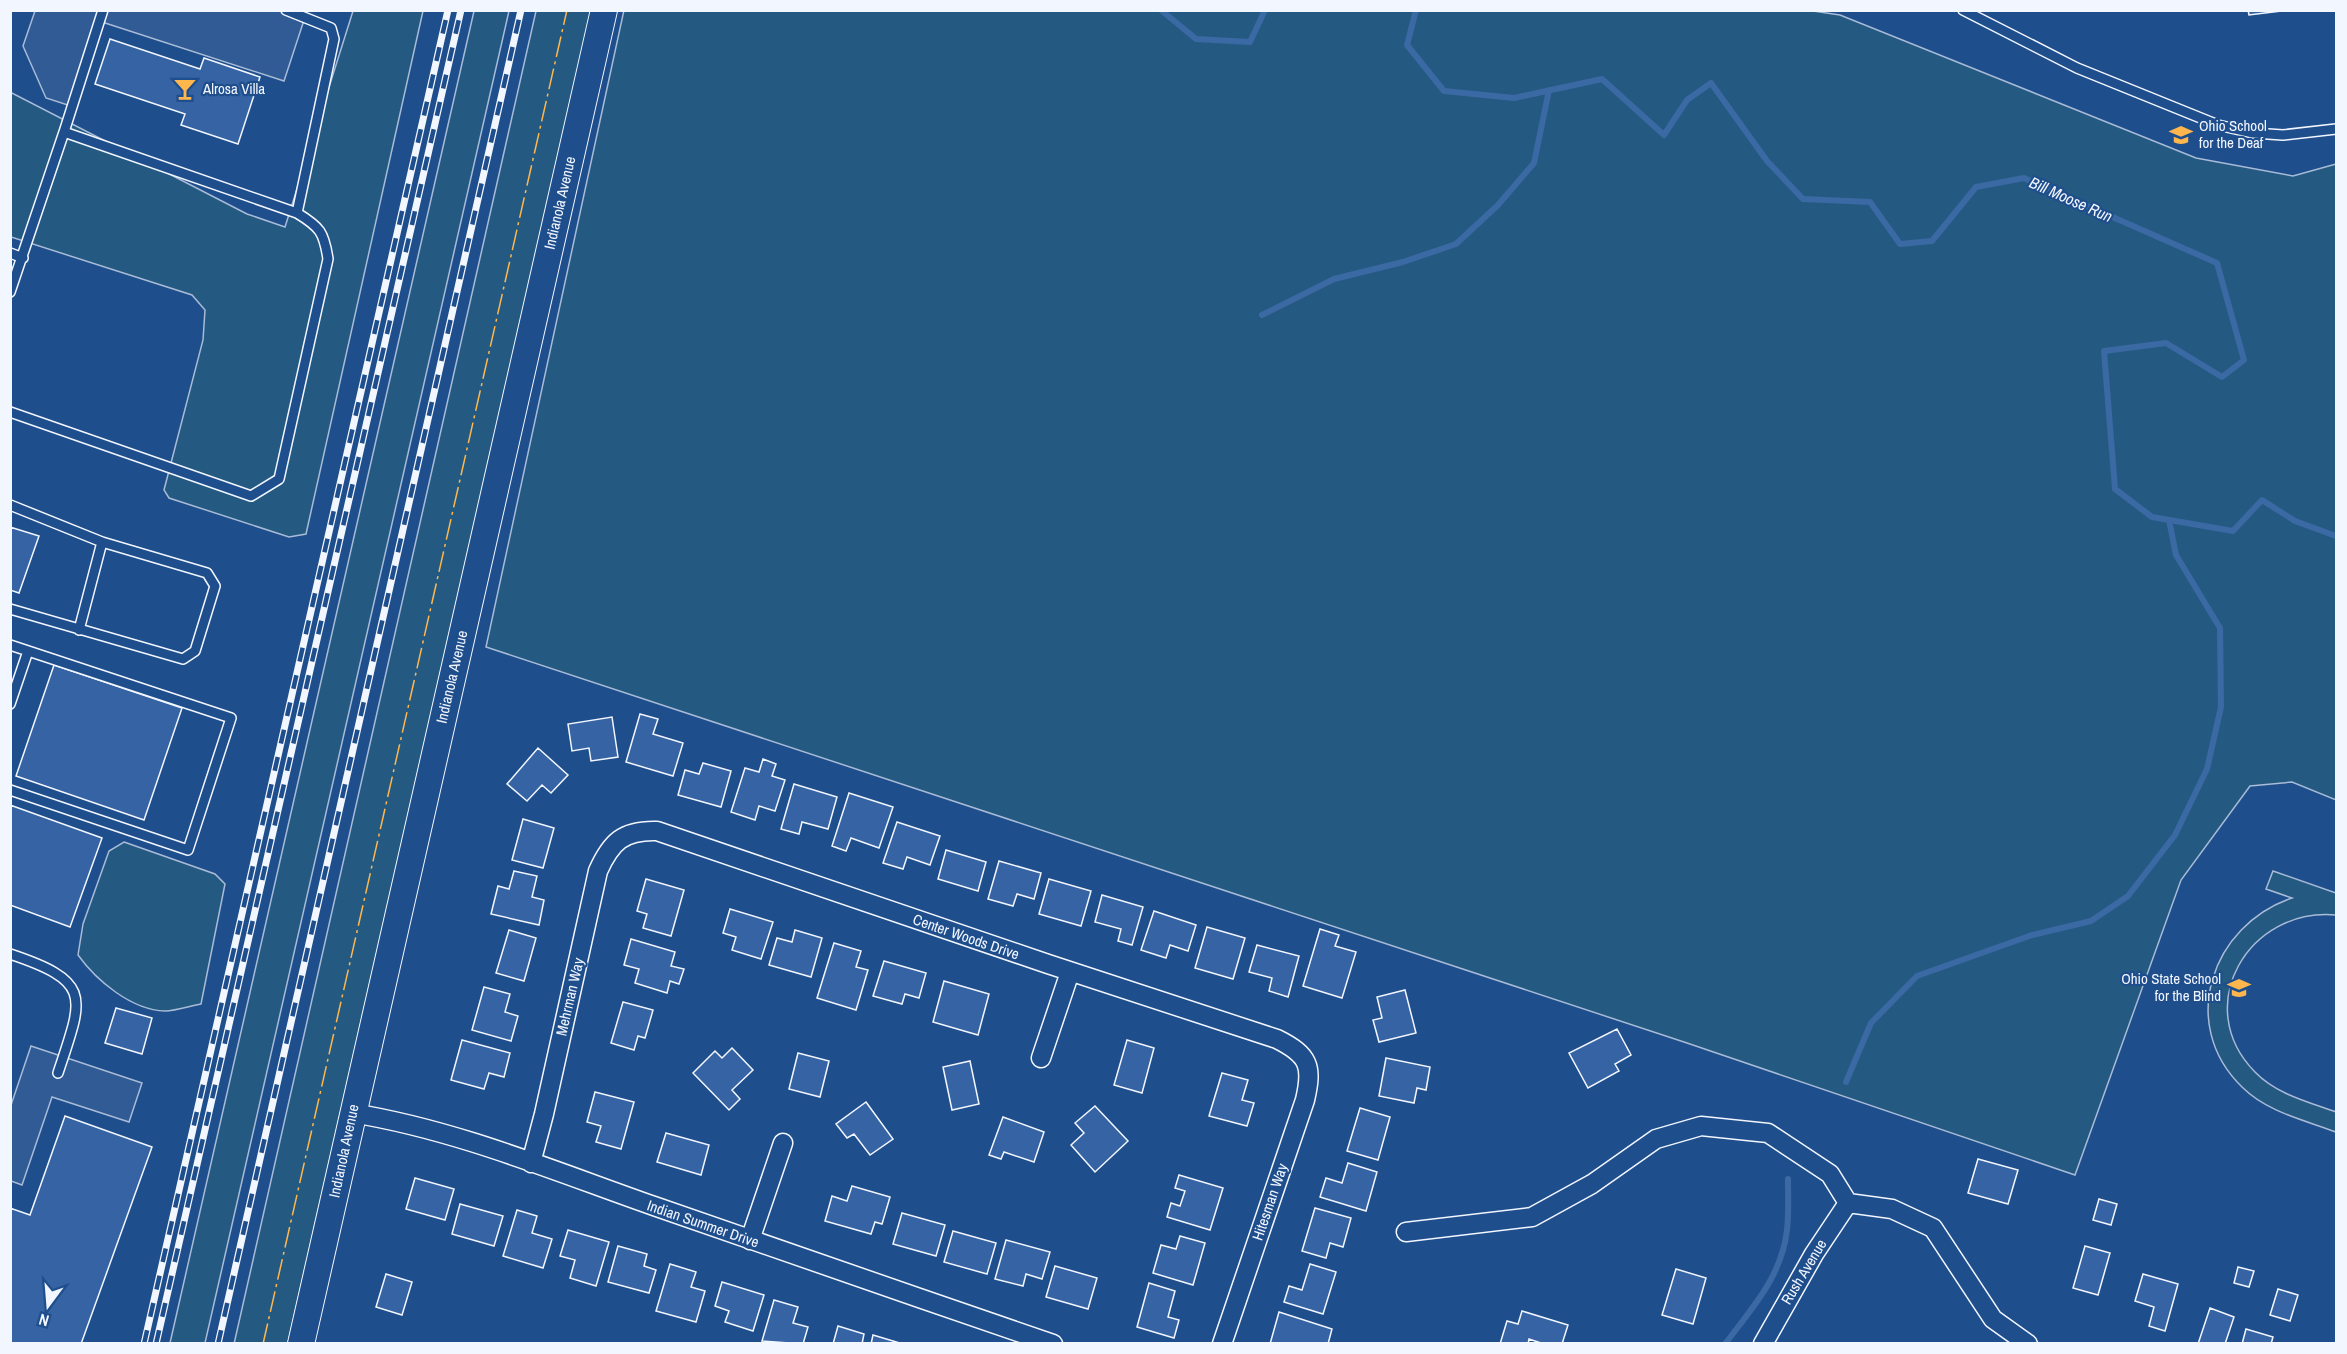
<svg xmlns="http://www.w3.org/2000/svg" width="2347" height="1354" viewBox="0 0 2347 1354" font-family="'Archivo Narrow',sans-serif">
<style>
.green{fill:#245a82;stroke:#a8bbd7;stroke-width:1.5}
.parking{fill:#305b95;stroke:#a8bbd7;stroke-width:1.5}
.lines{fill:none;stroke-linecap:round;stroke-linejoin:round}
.stream{stroke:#3b69a3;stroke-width:6}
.building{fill:#3563a3;stroke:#f2f6ff;stroke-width:1.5}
.service-casing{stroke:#f2f6ff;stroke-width:12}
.minor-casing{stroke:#f2f6ff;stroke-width:21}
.secondary-casing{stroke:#f2f6ff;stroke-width:28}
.service{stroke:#1f4e8c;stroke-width:9}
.minor{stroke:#1f4e8c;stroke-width:18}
.secondary{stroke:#1f4e8c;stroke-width:26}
.rail-casing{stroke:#f2f6ff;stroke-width:7}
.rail{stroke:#1f4e8c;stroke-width:4.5;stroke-dasharray:14;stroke-linecap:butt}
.power{stroke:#ffb74d;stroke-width:1.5;stroke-dasharray:21 4.5 3 4.5;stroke-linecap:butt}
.labels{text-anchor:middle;stroke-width:4.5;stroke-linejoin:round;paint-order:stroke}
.poi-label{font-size:15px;fill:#f2f6ff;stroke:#1f4e8c;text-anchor:start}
.street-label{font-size:15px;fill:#f2f6ff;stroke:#1f4e8c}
.water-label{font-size:16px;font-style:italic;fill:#f2f6ff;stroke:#1f4e8c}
</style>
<rect width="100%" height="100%" fill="#1f4e8c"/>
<path class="green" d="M624 10 1813 11 1840 15 2196 158 2293 176 2336 164V800L2292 782 2250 786 2181 880 2075 1175 1687 1043 486 647Z
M353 11H423L306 534 289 537 169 498 164 490 203 340 205 310 192 295 11 237 10 92 247 214 285 227Z
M474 11H509L205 1343H170Z
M536 11H591L288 1343 234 1344Z
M124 842 215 874 225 884 201 1004C190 1006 176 1011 165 1011 131 1010 96 980 78 955L83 924 109 851Z
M2273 871 2336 893V915C2249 907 2190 1006 2255 1072 2276 1094 2308 1102 2336 1112V1132C2304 1120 2267 1112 2242 1087 2177 1024 2212 925 2292 898L2266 889Z"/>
<path class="parking" d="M35 11H307L284 81 102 22 74 107 46 98 23 46Z
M31 1046 142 1083 129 1122 52 1097 22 1185 11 1181V1105Z"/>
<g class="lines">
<path class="stream" d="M1161 10 1196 39 1250 42 1265 10
M1416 10 1407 45 1444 91 1514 98 1602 79 1664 135 1687 100 1711 83 1767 161 1803 199 1870 202 1900 244 1932 241 1976 187 2024 178 2217 263 2244 360 2222 377 2166 343 2104 351 2115 489 2152 517 2233 531 2262 500 2295 521 2336 536
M1262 315 1334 279 1403 262 1456 244 1498 205 1534 163 1549 90
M1846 1082 1871 1023 1917 976 2032 935 2091 921 2128 896 2175 835 2207 769 2221 707 2220 628 2176 555 2169 520
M1725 1344C1752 1308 1782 1276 1787 1230 1789 1214 1788 1196 1788 1179"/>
</g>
<path class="building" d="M2248 10H2289L2249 15Z
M110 39 200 69 204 58 260 77 238 144 181 125 185 114 95 84Z
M10 527 39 536 19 593 10 590Z
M54 665 182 708 144 820 16 776Z
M640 714 658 719 653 734 683 743 673 776 626 762Z
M612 717 618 757 591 761 589 748 572 751 568 724Z
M538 748 568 775 551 793 542 785 527 801 507 784Z
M763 759 776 764 772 776 785 780 775 811 759 806 755 820 731 812 745 768 759 772Z
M703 763 731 771 721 807 678 795 685 770 699 774Z
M794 784 837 797 828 829 802 822 799 834 781 829Z
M849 793 893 807 879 848 851 838 846 851 832 846Z
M10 805 102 838 70 927 10 905Z
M523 819 554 828 543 868 512 860Z
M897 822 940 836 930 865 907 857 903 869 883 863Z
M946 850 986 862 978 891 938 879Z
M999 861 1041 873 1034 899 1017 894 1013 906 988 899Z
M514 871 537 876 532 897 544 900 539 925 491 914 498 886 509 889Z
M646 879 684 890 671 936 643 928 647 914 637 911Z
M1049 879 1091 891 1081 926 1039 914Z
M1102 895 1143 907 1132 945 1118 941 1121 929 1095 922Z
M730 909 773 922 761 959 732 950 736 937 723 933Z
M1154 911 1196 925 1188 951 1170 945 1166 958 1141 950Z
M1207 927 1245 938 1233 979 1195 968Z
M1320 929 1339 935 1335 946 1356 952 1342 998 1303 986Z
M509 930 536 938 524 981 496 973Z
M795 930 822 938 811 977 769 965 777 938 792 942Z
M631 939 675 952 671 966 684 969 679 984 670 981 667 993 635 983 639 969 624 965Z
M834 943 861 951 856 967 868 970 856 1010 817 998Z
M1257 945 1299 956 1288 997 1269 991 1272 978 1249 972Z
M884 961 926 973 919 998 905 994 902 1004 873 996Z
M944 981 989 994 978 1035 933 1022Z
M484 987 510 994 505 1012 518 1016 511 1041 472 1030Z
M1405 990 1416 1033 1379 1042 1373 1020 1382 1018 1377 997Z
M623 1002 653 1010 645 1038 638 1036 634 1050 611 1043Z
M116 1008 152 1018 142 1054 105 1043Z
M1617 1029 1631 1055 1615 1064 1619 1071 1588 1088 1569 1053Z
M462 1040 510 1053 504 1077 489 1073 484 1089 451 1080Z
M1127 1040 1154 1048 1142 1093 1114 1085Z
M732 1048 753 1070 732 1090 740 1099 729 1110 693 1073 715 1051 722 1058Z
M798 1053 829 1061 820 1097 789 1089Z
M1386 1058 1430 1067 1426 1090 1417 1088 1414 1103 1379 1096Z
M970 1061 979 1104 952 1110 943 1067Z
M1222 1073 1248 1080 1242 1100 1254 1103 1247 1126 1209 1116Z
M595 1092 634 1102 621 1149 596 1142 601 1126 587 1122Z
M866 1102 893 1139 870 1155 854 1134 847 1138 836 1124Z
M1095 1106 1128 1141 1095 1172 1071 1145 1084 1133 1075 1123Z
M1360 1108 1390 1117 1378 1160 1347 1151Z
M65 1116 152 1147 81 1344H10V1208L30 1215Z
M1003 1117 1044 1132 1034 1162 1004 1152 1001 1159 989 1155Z
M666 1133 709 1145 701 1175 657 1162Z
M1978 1159 2018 1170 2008 1204 1968 1193Z
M1348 1163 1377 1172 1366 1211 1320 1197 1326 1178 1342 1183Z
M1179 1175 1223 1188 1210 1230 1167 1217 1171 1203 1180 1206 1185 1191 1175 1188Z
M415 1178 454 1189 445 1220 406 1209Z
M852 1186 890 1197 882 1224 875 1222 871 1234 825 1221 832 1196 847 1201Z
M2099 1199 2117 1204 2111 1225 2093 1220Z
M460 1204 503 1216 494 1246 452 1234Z
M1315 1208 1351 1218 1343 1247 1330 1243 1326 1258 1302 1251Z
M517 1210 537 1216 532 1233 552 1239 543 1268 503 1256Z
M902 1213 945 1225 936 1256 893 1244Z
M568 1230 609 1242 596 1286 570 1278 575 1260 560 1256Z
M953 1231 996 1243 987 1274 944 1262Z
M1180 1236 1205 1243 1193 1285 1153 1273 1161 1245 1176 1249Z
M1006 1240 1050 1252 1042 1279 1026 1274 1023 1286 995 1279Z
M618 1246 647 1254 644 1266 656 1270 649 1293 608 1282Z
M2085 1246 2110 1253 2098 1295 2073 1288Z
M670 1264 696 1272 691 1287 705 1291 696 1322 656 1311Z
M1310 1264 1336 1272 1323 1314 1284 1302 1289 1286 1302 1290Z
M1055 1266 1097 1278 1088 1309 1046 1297Z
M2238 1267 2254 1271 2249 1287 2234 1283Z
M1676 1269 1706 1278 1693 1324 1662 1315Z
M386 1274 412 1282 402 1315 376 1307Z
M2143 1274 2178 1284 2165 1331 2149 1326 2154 1307 2135 1301Z
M722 1282 764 1295 753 1331 725 1322 729 1311 715 1306Z
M1149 1283 1175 1291 1168 1317 1179 1320 1174 1338 1137 1327Z
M2278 1289 2298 1295 2290 1321 2270 1315Z
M774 1300 798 1307 793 1323 808 1327 803 1344 762 1341Z
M2210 1308 2234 1317 2225 1344H2198Z
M1522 1311 1568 1325 1562 1344H1544L1529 1339 1528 1344H1500L1507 1321 1518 1324Z
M1279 1312 1332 1329 1328 1344H1270Z
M838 1326 864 1334 862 1344H833Z
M2246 1329 2273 1337 2271 1344H2242Z
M873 1335 903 1344H871Z"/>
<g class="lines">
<g class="service-casing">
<path id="service" d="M286 10 331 28 334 39 297 213
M1963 10 2077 68 2218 125 2253 133 2283 135 2336 129
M64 132 103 10
M10 253 23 258
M10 292 64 132 297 213C320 227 324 232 328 259L279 479 251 496 10 412
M10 505 102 542
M10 609 183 659 195 651 215 586 207 573 102 542 79 630
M10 645 231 718 188 850 10 790
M10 704 28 651
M10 954C94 982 83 997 58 1073"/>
</g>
<g class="minor-casing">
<path id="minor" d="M1041 1058 1070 972
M352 1113C457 1130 554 1171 654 1206 787 1253 920 1298 1053 1344
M531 1163 544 1114 598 871C611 842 623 830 657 831L1048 964 1277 1039C1309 1055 1313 1066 1305 1100L1222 1344
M1406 1232 1532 1217 1592 1184 1656 1139 1701 1126 1768 1133 1830 1174 1848 1203 1892 1209 1933 1228 1993 1319 2028 1344
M750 1240 783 1143
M1763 1344 1814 1254 1848 1203"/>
</g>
<g class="secondary-casing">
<path id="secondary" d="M301 1344 604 10"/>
</g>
<use href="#service" class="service"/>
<use href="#minor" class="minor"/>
<use href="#secondary" class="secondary"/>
<g class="rail-casing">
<path id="rail" d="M144 1344 448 10
M156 1344 461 10
M218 1344 521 10"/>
</g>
<use href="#rail" class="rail"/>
<path class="power" d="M263 1344 567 10"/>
</g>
<defs>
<g id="bar-bare" transform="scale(1.8)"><path d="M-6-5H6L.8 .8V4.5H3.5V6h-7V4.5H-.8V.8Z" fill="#ffb74d" stroke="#1f4e8c" stroke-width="2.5" paint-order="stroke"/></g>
<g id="school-bare" transform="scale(1.8)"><path d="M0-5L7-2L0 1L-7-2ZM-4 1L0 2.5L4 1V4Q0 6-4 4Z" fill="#ffb74d" stroke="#1f4e8c" stroke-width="2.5" paint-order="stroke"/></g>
</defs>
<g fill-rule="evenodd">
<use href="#bar-bare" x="185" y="89"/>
<use href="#school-bare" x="2181" y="135"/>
<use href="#school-bare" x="2239" y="988"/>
</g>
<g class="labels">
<g class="poi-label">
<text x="203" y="94">Alrosa Villa</text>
<text x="2199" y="131">Ohio School<tspan x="2199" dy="17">for the Deaf</tspan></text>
<text x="2221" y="984" text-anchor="end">Ohio State School<tspan x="2221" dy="17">for the Blind</tspan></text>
</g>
<g class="street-label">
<text transform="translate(560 203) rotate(-77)" y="5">Indianola Avenue</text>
<text transform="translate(452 677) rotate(-77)" y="5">Indianola Avenue</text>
<text transform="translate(966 937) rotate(19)" y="5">Center Woods Drive</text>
<text transform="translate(570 997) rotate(-77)" y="5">Mehrman Way</text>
<text transform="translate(344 1151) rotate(-78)" y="5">Indianola Avenue</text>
<text transform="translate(1270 1202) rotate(-71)" y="5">Hitesman Way</text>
<text transform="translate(703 1224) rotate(19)" y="5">Indian Summer Drive</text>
<text transform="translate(1804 1272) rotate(-59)" y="5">Rush Avenue</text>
</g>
<g class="water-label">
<text transform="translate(2071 199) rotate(24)" y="6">Bill Moose Run</text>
</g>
</g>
<rect width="2347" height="1354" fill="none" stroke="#f2f6ff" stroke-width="24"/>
<g transform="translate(48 1306) rotate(196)" stroke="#1f4e8c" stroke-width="4.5" paint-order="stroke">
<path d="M0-4.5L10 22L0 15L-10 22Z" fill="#f2f6ff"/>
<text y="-9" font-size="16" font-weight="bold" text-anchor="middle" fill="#f2f6ff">N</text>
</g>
</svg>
